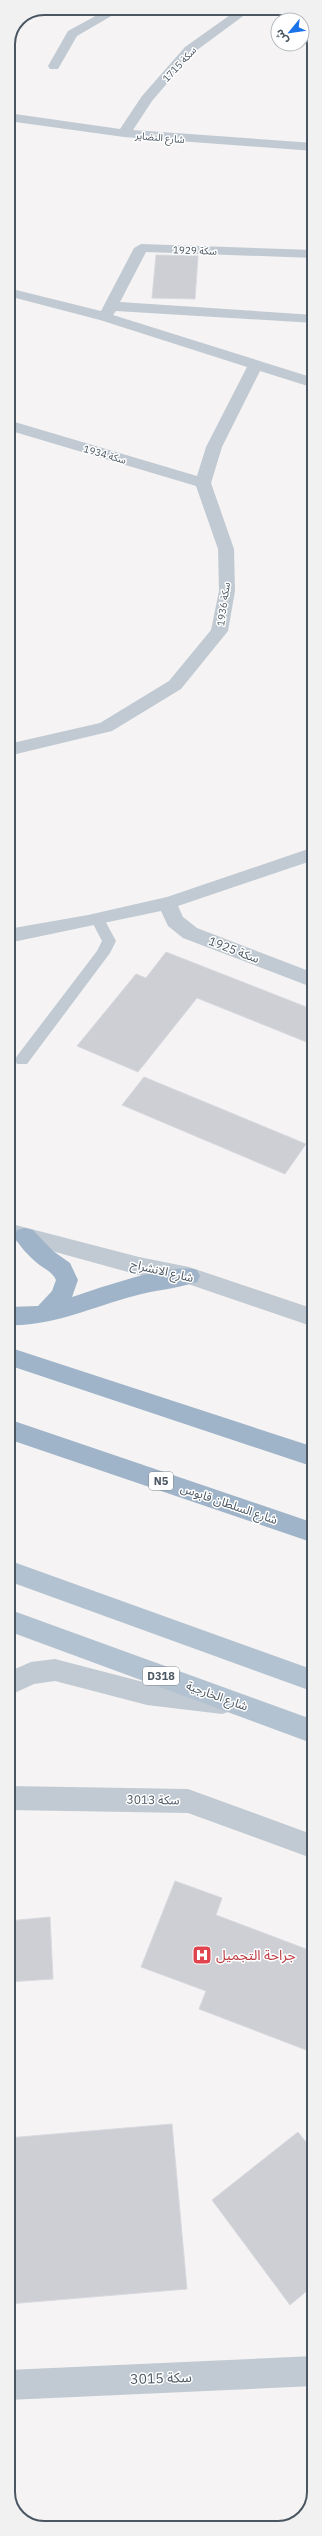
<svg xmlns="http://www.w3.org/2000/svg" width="322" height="2536" viewBox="0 0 322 2536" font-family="'IBM Plex Sans','Noto Sans Arabic',sans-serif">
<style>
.building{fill:#cdcfd5;stroke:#d7d9de}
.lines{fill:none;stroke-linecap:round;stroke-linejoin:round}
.service{fill:#c1cad2;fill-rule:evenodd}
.minor{fill:#c1cad2;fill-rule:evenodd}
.tertiary{fill:#c1cad2;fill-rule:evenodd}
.primary{fill:#b3c2d1;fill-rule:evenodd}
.trunk{fill:#9fb4c9;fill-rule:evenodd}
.labels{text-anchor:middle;stroke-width:3;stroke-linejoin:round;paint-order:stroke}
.far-street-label{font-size:10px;fill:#4a5661;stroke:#fff}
.shield{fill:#fff;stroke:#808990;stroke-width:1}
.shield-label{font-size:11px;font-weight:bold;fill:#4a5661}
.street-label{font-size:12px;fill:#4a5661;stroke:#fff}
.near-health-label{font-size:14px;fill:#be3a42;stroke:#fff;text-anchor:start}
.near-street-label{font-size:14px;fill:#4a5661;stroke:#fff}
.rim{fill:none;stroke:#4a5661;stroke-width:2}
</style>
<rect width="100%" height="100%" fill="#f5f3f3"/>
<path class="building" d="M156 255 198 256 195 299 152 298Z
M166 952 314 1010V1045L197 998 138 1072 77 1046 136 974 146 978Z
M144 1077 224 1110 306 1144 285 1174 122 1105Z
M175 1881 222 1898 216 1915 314 1952V2053L199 2009 206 1991 141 1967Z
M50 1917 53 1979 8 1982V1921Z
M172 2124 187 2289 8 2304V2138Z
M298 2132 314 2152V2285L290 2305 212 2200Z"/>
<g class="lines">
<path class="service" d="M98 916 103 917 116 941 110 953 27 1064H17L15 1060 17 1056 97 951 102 941 91 920Z"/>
<path class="minor" d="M110 8H125L77 36 58 69H50L48 66 68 31Z
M240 8H254L193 53 152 101 133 130 314 143V151L124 137 8 121V113L120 129 142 96 185 47Z
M141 244 314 250V258L146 252 120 302 314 315V323L116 311 113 315 314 378V388L260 371 222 447 211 483 234 549 235 591 228 631 181 689 112 731 8 756V744L100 723 169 681 211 630 219 591 218 549 196 486 8 430V420L197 476 206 447 247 367 100 320 8 296V288L101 311 134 248Z
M314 847V860L178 906 183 917 197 928 314 973V988L183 938 168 926 161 911 8 943V929L88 915 167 897Z
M55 1659 147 1683 222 1692 231 1695 235 1703 231 1711 222 1714 147 1705 55 1681 34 1684 8 1696V1672L31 1662Z
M8 1786 188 1789 314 1835V1859L188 1813 8 1810Z
M314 2356V2386L8 2400V2370Z"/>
<path class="tertiary" d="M8 1223 139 1257 189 1267 314 1309V1327L188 1284 139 1275 8 1239Z"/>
<path class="primary" d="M8 1560 314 1670V1692L8 1581Z
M8 1609 314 1720V1744L8 1631Z"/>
<path class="trunk" d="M25 1228 33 1230 53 1251 70 1263 78 1280 72 1297C100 1288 171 1262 197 1270L200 1276 197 1282C176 1289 154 1290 134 1296 92 1307 51 1327 8 1325V1307L38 1306 52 1291 56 1280C52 1271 44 1269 37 1263 29 1256 19 1246 14 1236L17 1230Z
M8 1347 314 1447V1467L8 1365Z
M8 1419 314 1523V1543L8 1439Z"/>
</g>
<defs>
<g id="hospital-square" transform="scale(1)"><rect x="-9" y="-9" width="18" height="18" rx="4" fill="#e0444e" stroke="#fff"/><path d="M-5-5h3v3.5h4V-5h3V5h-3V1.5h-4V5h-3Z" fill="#fff"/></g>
</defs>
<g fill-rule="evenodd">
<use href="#hospital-square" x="202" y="1955"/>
</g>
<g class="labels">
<g class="far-street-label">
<text transform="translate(179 64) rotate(-47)" y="4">سكة 1715</text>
<text transform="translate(160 137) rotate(5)" y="4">شارع النضاير</text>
<text transform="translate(195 250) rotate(2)" y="4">سكة 1929</text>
<text transform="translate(105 454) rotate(16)" y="4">سكة 1934</text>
<text transform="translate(223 604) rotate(-82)" y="4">سكة 1936</text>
</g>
<g class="shield">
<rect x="149" y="1472" width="24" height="18" rx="3"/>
<rect x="143" y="1667" width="36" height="18" rx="3"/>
</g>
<g class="shield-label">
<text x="161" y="1485">N5</text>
<text x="161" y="1680">D318</text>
</g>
<g class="street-label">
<text transform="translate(234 950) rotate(21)" y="4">سكة 1925</text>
<text transform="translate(162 1271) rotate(13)" y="4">شارع الانشراح</text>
<text transform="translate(229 1504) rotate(19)" y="4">شارع السلطان قابوس</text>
<text transform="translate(217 1696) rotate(20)" y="4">شارع الخارجية</text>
<text transform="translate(153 1800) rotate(1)" y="4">سكة 3013</text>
</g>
<g class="near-health-label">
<text x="216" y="1960">جراحة التجميل</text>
</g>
<g class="near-street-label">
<text transform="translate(161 2378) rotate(-2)" y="5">سكة 3015</text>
</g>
</g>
<path d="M0 0H322V2536H0ZM44 15H278A29 29 0 0 1 307 44V2492A29 29 0 0 1 278 2521H44A29 29 0 0 1 15 2492V44A29 29 0 0 1 44 15Z" fill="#f1f1f2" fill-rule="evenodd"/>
<path class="rim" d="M44 15H278A29 29 0 0 1 307 44V2492A29 29 0 0 1 278 2521H44A29 29 0 0 1 15 2492V44A29 29 0 0 1 44 15Z"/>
<g transform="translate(290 32) rotate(241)"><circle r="19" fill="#ffffff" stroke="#b7bbc0"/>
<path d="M0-3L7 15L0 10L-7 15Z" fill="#1a73e8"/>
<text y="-6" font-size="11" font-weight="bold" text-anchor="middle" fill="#4a5661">ش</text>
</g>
</svg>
